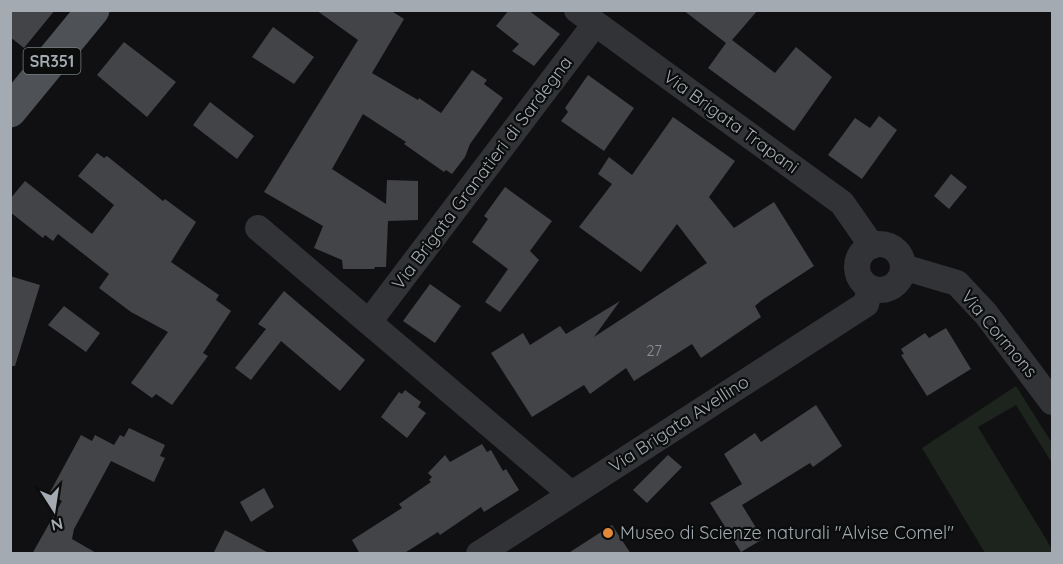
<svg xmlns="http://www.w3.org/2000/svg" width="1063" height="564" viewBox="0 0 1063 564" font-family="Quicksand,sans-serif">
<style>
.green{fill:#1d241d}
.building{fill:#424447}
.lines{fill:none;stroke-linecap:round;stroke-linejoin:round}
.minor{stroke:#323336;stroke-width:26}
.primary{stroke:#4e5155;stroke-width:33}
.poi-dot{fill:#e18938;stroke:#0b0c0c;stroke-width:2}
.labels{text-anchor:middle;stroke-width:4.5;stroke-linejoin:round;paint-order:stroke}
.number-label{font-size:15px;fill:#8b9096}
.shield{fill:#0b0c0c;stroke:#757b80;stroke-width:1.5}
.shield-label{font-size:16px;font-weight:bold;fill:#a3aab1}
.street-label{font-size:18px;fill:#a3aab1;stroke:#0b0c0c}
.poi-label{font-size:18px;fill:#a3aab1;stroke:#0b0c0c;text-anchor:start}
</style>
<rect width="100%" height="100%" fill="#101012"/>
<path class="green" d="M1016 386 1052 443V463L1016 405 978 427 1052 549V553H985L922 448Z"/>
<path class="building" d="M10 10H55L24 48 10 37Z
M316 10H390L404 19 372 73 418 100 419 98 441 113 472 70 487 80 484 84 503 98 470 144 465 157 452 174 446 170 444 172 404 144 406 142 363 114 332 169 386 204 387 180 418 181V220L388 221 386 267H375L374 269H343L342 260 314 248 323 226 264 192 358 40Z
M509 10H528L560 34 534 66 512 51 519 44 496 26Z
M683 10H758L732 40 775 73 796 47 832 77 794 131 708 68 726 43Z
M273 27 314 57 294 84 252 57Z
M124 42 176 82 147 117 97 75Z
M588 75 634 108 604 151 561 121 568 112 565 108Z
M210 102 254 136 237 159 193 125Z
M879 116 897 130 862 179 828 155 855 118 870 128Z
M673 117 735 161 709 197 734 228 774 202 814 266 762 300 755 306 761 317 701 358 692 344 634 381 626 368 590 394 584 385 532 417 491 353 523 333 530 345 560 326 566 334 620 301 594 337 707 263 677 224 641 272 579 227 612 184 598 174 609 157 632 175Z
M97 153 104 158 107 156 163 201 165 199 196 222 171 262 219 295 216 300 231 311 203 353 208 356 172 405 156 394 152 398 131 383 168 332 131 312 99 288 109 274 58 234 53 241 45 235 43 238 10 212V199L25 181 92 234 114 205 78 176Z
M951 174 967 187 949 209 934 196Z
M505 187 552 221 530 251 539 260 500 312 485 302 508 269 472 242 488 219 484 216Z
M10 276 40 285 15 366H10Z
M430 284 461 306 435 343 403 321Z
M284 291 365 360 340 391 281 341 251 380 235 368 266 329 258 324Z
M64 306 100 333 86 352 48 325Z
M946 328 971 369 927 396 901 355 904 354 901 349 925 333 929 338Z
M405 390 421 402 418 407 426 413 407 438 381 417 399 392 402 394Z
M816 405 842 446 813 467 810 463 742 505 763 539 741 552 710 503 742 484 724 454 755 433 761 442Z
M129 428 165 445 160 456 165 458 154 482 111 461 74 529 72 539 98 554H32L62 501 49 494 81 435 92 441 95 435 114 445 120 435 124 437Z
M482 444 487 452 491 450 503 471 506 469 519 490 484 512 481 507 440 535 438 532 403 554H360L352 540 402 508 399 504 431 482 429 480 432 477 428 473 445 455 450 462Z
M668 455 682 467 647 503 633 490Z
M264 488 274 507 251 522 240 502Z
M612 525 631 554H567Z
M225 530 271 554H213Z"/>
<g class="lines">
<path class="minor" d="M577 10 842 203 872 246
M258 228 570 493
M857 267a23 23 0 1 1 46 0a23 23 0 1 1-46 0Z
M903 267 957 283 986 314 1052 402
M369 322 595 24
M479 554 866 304 870 288"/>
<path class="primary" d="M10 111 93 10"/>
</g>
<circle class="poi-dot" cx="608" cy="533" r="6"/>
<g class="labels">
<g class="number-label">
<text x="654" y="356">27</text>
</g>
<rect class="shield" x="23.5" y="48" width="57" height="26" rx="4.5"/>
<g class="shield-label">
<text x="52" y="67">SR351</text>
</g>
<g class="street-label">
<text transform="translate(731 122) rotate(36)" y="6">Via Brigata Trapani</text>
<text transform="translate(482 173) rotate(-53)" y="6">Via Brigata Granatieri di Sardegna</text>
<text transform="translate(999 334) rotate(50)" y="6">Via Cormons</text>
<text transform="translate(679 424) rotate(-33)" y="6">Via Brigata Avellino</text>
</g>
<g class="poi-label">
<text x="620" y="539">Museo di Scienze naturali "Alvise Comel"</text>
</g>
</g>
<rect width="1063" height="564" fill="none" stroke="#a3aab1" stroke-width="24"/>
<g transform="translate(54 510) rotate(168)" stroke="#0b0c0c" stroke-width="4.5" paint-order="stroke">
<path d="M0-4.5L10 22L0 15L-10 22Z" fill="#a3aab1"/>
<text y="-9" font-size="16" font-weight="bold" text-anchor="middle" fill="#a3aab1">N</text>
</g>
</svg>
